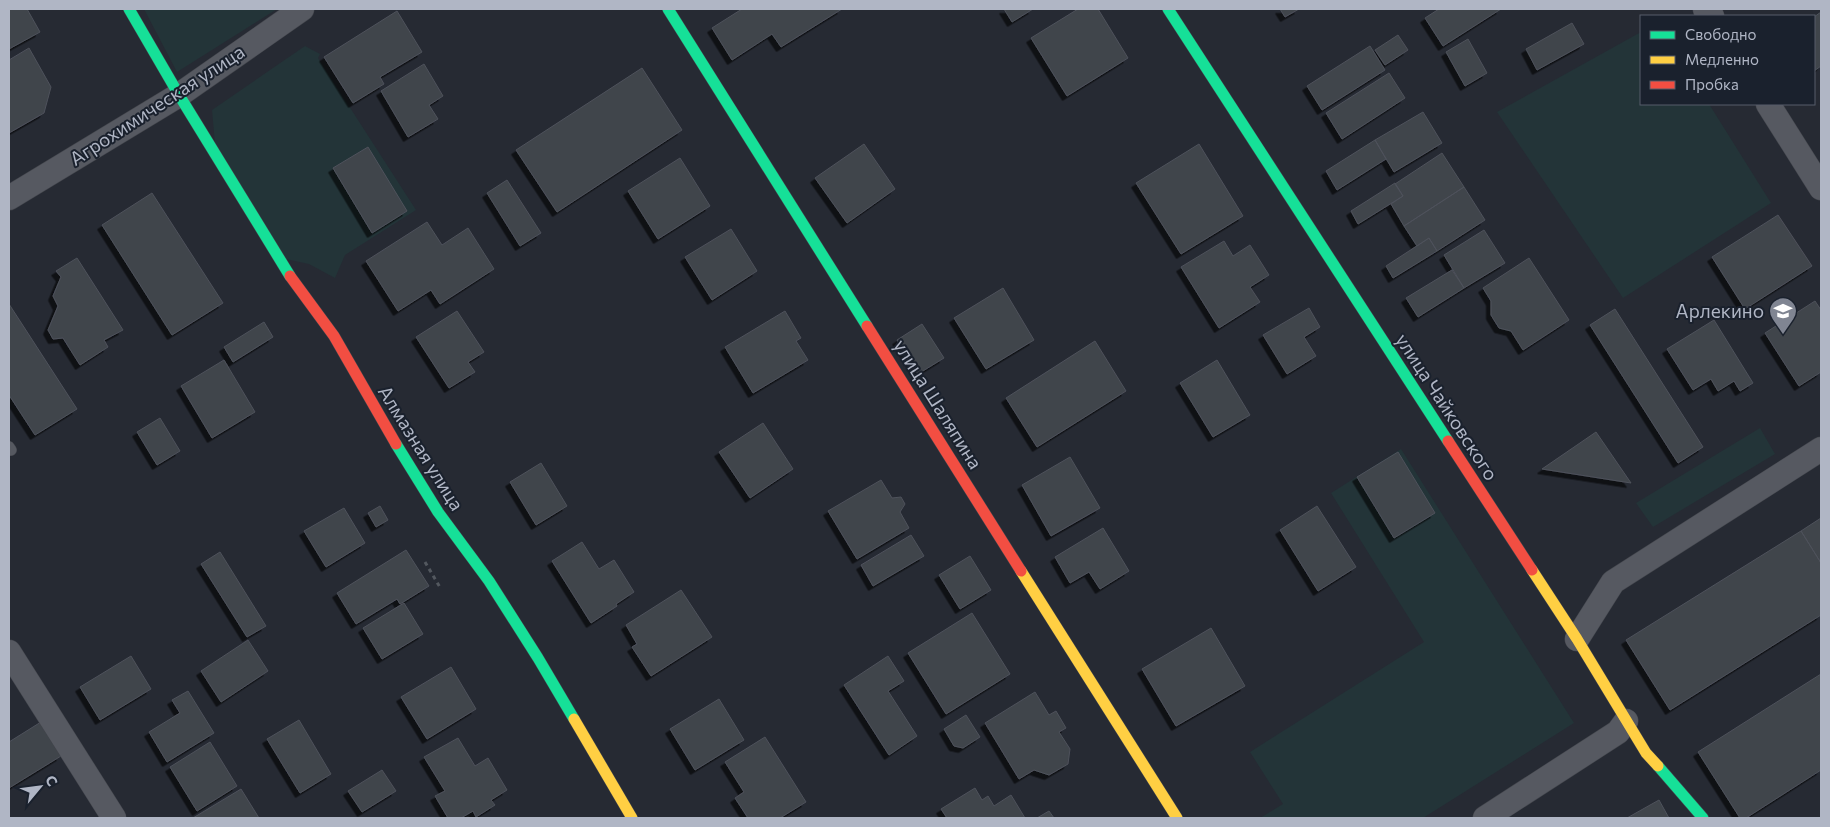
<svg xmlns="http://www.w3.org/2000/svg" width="1830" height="827" viewBox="0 0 1830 827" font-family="Commissioner,sans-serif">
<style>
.green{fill:#233438}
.building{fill:#40444c;stroke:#4e525b;filter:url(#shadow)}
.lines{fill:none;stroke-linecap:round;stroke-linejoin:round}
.lane-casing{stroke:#42454c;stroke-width:12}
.street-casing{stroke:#42454c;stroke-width:25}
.fast-casing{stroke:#42454c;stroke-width:12}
.slow-casing{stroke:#42454c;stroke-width:12}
.jam-casing{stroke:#42454c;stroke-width:12}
.path{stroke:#53585f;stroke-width:3;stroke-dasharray:4 4;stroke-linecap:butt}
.lane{stroke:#565961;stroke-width:11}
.street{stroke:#565961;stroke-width:24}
.fast{stroke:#16e098;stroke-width:11}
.slow{stroke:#ffcf43;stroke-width:11}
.jam{stroke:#f24e42;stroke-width:11}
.labels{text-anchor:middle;stroke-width:4;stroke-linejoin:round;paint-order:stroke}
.street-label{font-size:19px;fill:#b0b6c5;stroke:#1a212d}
.poi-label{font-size:19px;fill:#b0b6c5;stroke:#1a212d;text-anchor:end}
</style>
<defs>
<filter id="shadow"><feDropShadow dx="-4.5" dy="4.5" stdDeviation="0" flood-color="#0009"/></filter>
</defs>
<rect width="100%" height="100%" fill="#262a33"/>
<path class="green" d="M144 9H277L177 72Z
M1641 32V104H1709L1771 203 1623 298 1497 112Z
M305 46 320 54 318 58 416 210 345 255 335 278 309 264 281 258 215 144 212 110Z
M1760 428 1775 454 1653 527 1636 503Z
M1401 449 1574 723 1423 818H1260L1283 804 1250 752 1424 642 1331 493Z"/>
<path class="building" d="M9 9H27L40 32 9 49Z
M742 9H842L781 47 772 34 732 60 712 28Z
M1004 9H1033L1012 22Z
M1078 9H1098L1128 58 1067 96 1031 38Z
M1280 9H1299L1285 17Z
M1439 9H1501L1443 46 1425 18Z
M397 11 422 52 380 77 384 84 353 103 324 57Z
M1821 12V66L1814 71V17Z
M1572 23 1584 44 1537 70 1526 49Z
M1398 35 1408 50 1385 65 1375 50Z
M1468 39 1487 73 1465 86 1446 52Z
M1370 46 1385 70 1322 110 1307 86Z
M29 48 51 87 44 113 9 133V60Z
M424 64 443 96 429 105 438 119 408 137 381 91Z
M642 68 682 130 557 212 516 150Z
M1389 73 1405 98 1342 139 1326 113Z
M1423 112 1442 143 1394 172 1375 140Z
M1375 140 1386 159 1337 190 1326 171Z
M864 144 895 189 847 223 815 178Z
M1199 144 1243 216 1181 254 1136 183Z
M368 147 407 211 372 233 333 168Z
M1442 153 1464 187 1404 226 1391 204 1403 196 1395 184Z
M680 158 710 206 658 239 628 191Z
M507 180 541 233 520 246 487 193Z
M1395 183 1403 196 1358 224 1351 211Z
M1464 187 1485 220 1437 251 1429 238 1417 246 1404 226Z
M152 193 223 303 172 335 102 225Z
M1778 215 1812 266 1745 309 1712 257Z
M427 222 442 245 468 228 494 269 440 304 431 290 398 311 366 261Z
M731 229 757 271 712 300 685 257Z
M1484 230 1505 263 1464 288 1444 255Z
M1429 238 1437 251 1393 278 1386 266Z
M1224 241 1233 256 1250 245 1269 275 1250 287 1260 302 1219 328 1181 267Z
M77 258 123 330 104 340 108 347 80 365 63 338 53 339 48 330 58 306 53 296 61 277 56 271Z
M1529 258 1569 320 1523 350 1511 331 1499 328 1491 315V301L1483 288Z
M1452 270 1464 288 1418 317 1406 298Z
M1003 288 1034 340 986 369 954 318Z
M1815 301 1821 310V372L1799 386 1765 333Z
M9 304 77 409 35 435 9 395Z
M1309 308 1320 327 1304 337 1316 356 1287 374 1263 335Z
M1615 309 1703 447 1678 463 1590 325Z
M457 311 484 352 468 362 475 372 449 388 416 337Z
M785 311 801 338 796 341 808 360 753 393 725 347Z
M1714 320 1753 383 1740 391 1734 381 1718 391 1711 379 1693 390 1667 349Z
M264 322 273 337 233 362 224 347Z
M922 324 944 358 918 374 897 340Z
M1095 341 1126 391 1037 447 1006 398Z
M224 360 255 412 212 438 181 386Z
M1217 360 1250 415 1213 437 1180 383Z
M160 418 180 451 157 465 137 432Z
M763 423 793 469 750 498 719 452Z
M1596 432 1631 483 1542 469Z
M1398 452 1435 513 1394 538 1357 477Z
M1070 457 1100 508 1051 536 1022 485Z
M541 463 567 506 536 525 510 482Z
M881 480 892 498 901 497 905 504 900 512 909 528 857 559 828 511Z
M380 506 388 520 376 527 368 513Z
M1317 506 1356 567 1318 591 1280 530Z
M344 508 365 543 326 567 304 531Z
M1821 518V563L1801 531Z
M1103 528 1129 571 1100 589 1089 572 1070 583 1055 557Z
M1801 531 1821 563V615L1670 710 1626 640Z
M911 535 924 556 873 586 861 565Z
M582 542 599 569 614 560 634 592 616 604 617 606 591 623 552 561Z
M406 550 429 586 400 604 397 599 356 624 337 593Z
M220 552 266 626 247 637 201 564Z
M970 556 991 590 960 609 939 575Z
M681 590 712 637 651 676 632 647 637 644 626 625Z
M404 603 423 634 382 659 363 628Z
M972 613 1010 674 946 714 908 653Z
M1211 628 1245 686 1176 726 1142 669Z
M248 640 268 671 221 702 201 671Z
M131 656 151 689 100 720 80 687Z
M888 656 904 681 888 691 917 736 889 755 844 685Z
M451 667 476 709 427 739 401 697Z
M1821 674V770L1746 818H1740L1698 752Z
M188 691 214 733 167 762 149 732 180 713 172 700Z
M1035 692 1049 715 1056 711 1066 728 1059 732 1070 749 1068 764 1049 775 1034 770 1019 779 985 723Z
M719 699 744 740 695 770 670 729Z
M966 715 980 737 963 748 954 746 944 729Z
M299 720 331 774 300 793 267 739Z
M41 722 61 756 9 788V742Z
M765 737 806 802 780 818H748L735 798 744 792 725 762Z
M458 738 475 766 488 758 507 790 491 800 495 805 476 817 473 811 461 818H448L435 796 445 791 424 757Z
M210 742 237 786 197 811 170 767Z
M382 770 396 791 362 812 348 791Z
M975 788 982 800 988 796 994 806 1011 795 1025 818H947L941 809Z
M241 789 259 818H193Z
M1659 800 1669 818H1627Z
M1049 811 1054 818H1037Z"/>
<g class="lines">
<g class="lane-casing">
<path id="lane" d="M9 447 11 450"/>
</g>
<g class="street-casing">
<path id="street" d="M1705 9 1712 16
M1768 104 1821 188
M9 198 179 95 302 9
M1577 639 1613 582 1821 449
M9 652 114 818
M1485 818 1618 732 1626 721"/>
</g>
<g class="fast-casing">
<path id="fast" d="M129 9 179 95 290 276
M668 9 867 326
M1168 9 1448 441
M396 444 438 512 489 581 538 658 574 719
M1658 766 1703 818"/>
</g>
<g class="slow-casing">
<path id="slow" d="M1532 570 1577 639 1646 753 1658 766
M1021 571 1177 818
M574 719 632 818"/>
</g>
<g class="jam-casing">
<path id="jam" d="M290 276 334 336 396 444
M867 326 1021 571
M1448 441 1532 570"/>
</g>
<path class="path" d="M425 562 441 589"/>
<use href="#lane" class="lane"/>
<use href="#street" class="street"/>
<use href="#fast" class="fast"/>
<use href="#slow" class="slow"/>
<use href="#jam" class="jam"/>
</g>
<defs>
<g id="school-pin" transform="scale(1.4375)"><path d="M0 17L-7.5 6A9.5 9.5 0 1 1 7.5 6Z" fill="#808592" stroke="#1a212d"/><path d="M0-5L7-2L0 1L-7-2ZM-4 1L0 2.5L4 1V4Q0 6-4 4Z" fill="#fff"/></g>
</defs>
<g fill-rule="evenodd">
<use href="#school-pin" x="1783" y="311"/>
</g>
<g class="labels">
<g class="street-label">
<text transform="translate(157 105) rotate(-33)" y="7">Агрохимическая улица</text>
<text transform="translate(938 404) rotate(58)" y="7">улица Шаляпина</text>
<text transform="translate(1447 407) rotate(57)" y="7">улица Чайковского</text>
<text transform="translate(421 448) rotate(58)" y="7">Алмазная улица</text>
</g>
<g class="poi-label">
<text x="1764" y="318">Арлекино</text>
</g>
</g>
<rect width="1830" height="827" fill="none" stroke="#b0b6c5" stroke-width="20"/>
<rect x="1640" y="15" width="175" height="90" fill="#1a212d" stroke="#565d6a"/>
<rect x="1650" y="31" width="25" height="8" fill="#16e098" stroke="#565d6a"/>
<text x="1685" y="40" font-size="15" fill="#b0b6c5">Свободно</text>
<rect x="1650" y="56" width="25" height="8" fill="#ffcf43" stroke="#565d6a"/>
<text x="1685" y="65" font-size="15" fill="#b0b6c5">Медленно</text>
<rect x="1650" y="81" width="25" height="8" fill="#f24e42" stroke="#565d6a"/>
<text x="1685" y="90" font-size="15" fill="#b0b6c5">Пробка</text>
<g transform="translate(40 787) rotate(61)" stroke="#1a212d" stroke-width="4" paint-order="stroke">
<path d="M0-4L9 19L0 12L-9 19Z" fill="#b0b6c5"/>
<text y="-8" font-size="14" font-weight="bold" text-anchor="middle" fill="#b0b6c5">С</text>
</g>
</svg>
